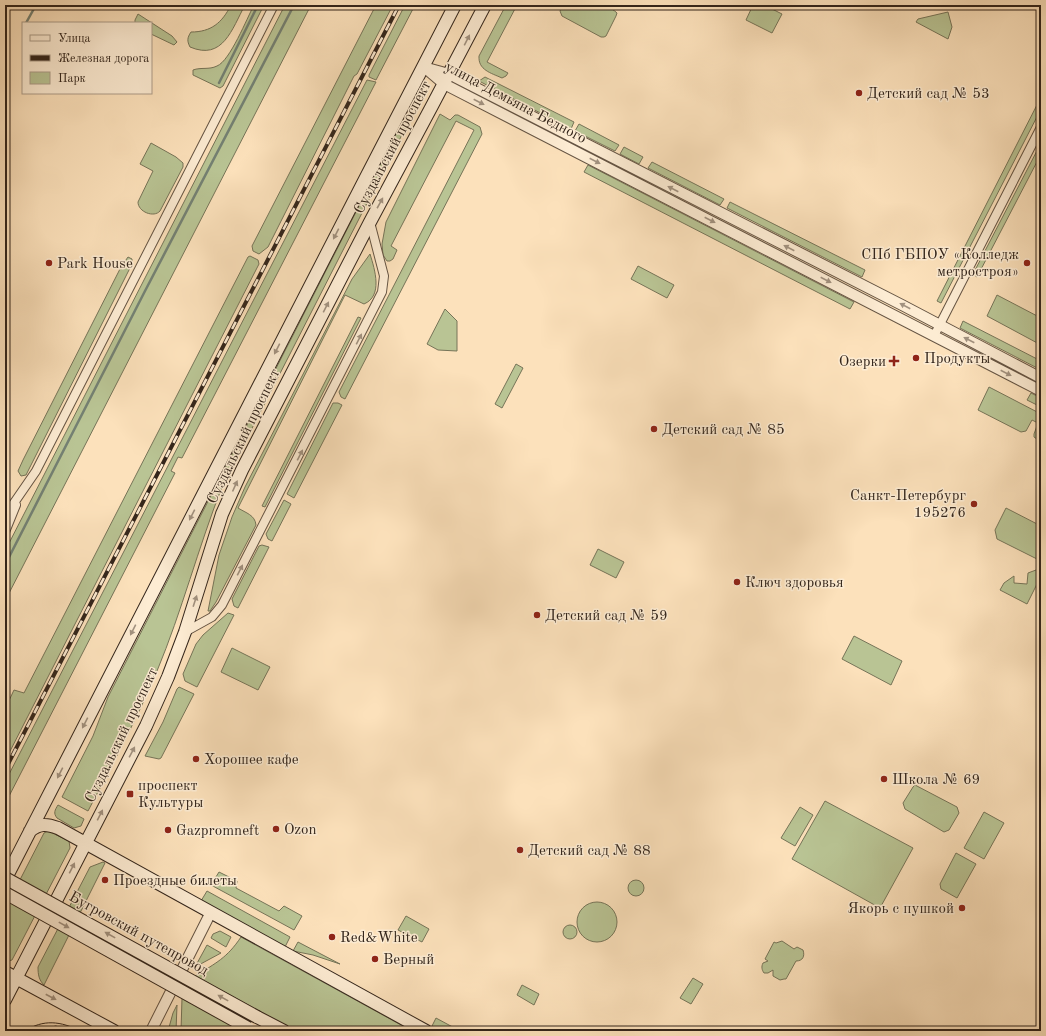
<svg xmlns="http://www.w3.org/2000/svg" width="1046" height="1036" viewBox="0 0 1046 1036" font-family="'Old Standard TT',serif">
<style>
.green{fill:#b9c494;stroke:#767458}
.lines{fill:none;stroke-linecap:round;stroke-linejoin:round}
.stream{stroke:#748173;stroke-width:2.5}
.minor-casing{stroke:#655443;stroke-width:10}
.tertiary-casing{stroke:#655443;stroke-width:12}
.secondary-casing{stroke:#33251b;stroke-width:14}
.minor{stroke:#fdecd3;stroke-width:8}
.tertiary{stroke:#fdecd3;stroke-width:10}
.secondary{stroke:#fdecd3;stroke-width:12}
.tram{stroke:#33251b;stroke-width:1}
.rail-casing{stroke:#33251b;stroke-width:4}
.rail{stroke:#fdecd3;stroke-width:2.5;stroke-dasharray:8;stroke-linecap:butt}
.secondary-bridge-casing{stroke:#33251b;stroke-width:14;stroke-linecap:butt}
.secondary-bridge{stroke:#fdecd3;stroke-width:12}
.oneway{fill:#a29280}
.poi-dot{fill:#8f2418;stroke:#fdecd3;stroke-width:1.5}
.labels{text-anchor:middle;stroke-width:3;stroke-linejoin:round;paint-order:stroke}
.poi-label{font-size:15px;fill:#33251b;stroke:#fdecd3;text-anchor:start}
.street-label{font-size:15px;fill:#33251b;stroke:#fdecd3}
</style>
<rect width="100%" height="100%" fill="#fce1bb"/>
<filter id="stains"><feTurbulence type="fractalNoise" baseFrequency=".005" numOctaves="4"/><feColorMatrix values="0 0 0 0 .2 0 0 0 0 .09 0 0 0 0 .02 0 0 0 .5 -.17"/></filter>
<radialGradient id="worn" r=".72"><stop offset=".6" stop-color="#630" stop-opacity="0"/><stop offset="1" stop-color="#630" stop-opacity=".3"/></radialGradient>
<path class="green" d="M231 5H245C232 29 223 61 190 47 187 41 187 38 191 32 211 32 222 23 231 5Z
M254 5H264L223 86 220 88 193 75V70C201 67 209 70 217 66 230 61 247 18 254 5Z
M285 5H311L5 601V551Z
M376 5H393L357 74 354 76 268 247 259 254 253 251 252 246Z
M405 5H415L376 80 369 77V75Z
M506 5H517L487 62 508 73 506 76 502 78C491 73 478 70 479 56Z
M563 5C580 5 604 0 617 13L616 16 606 36 604 37H601L562 16 560 11Z
M753 5H764L782 14 772 33 746 20Z
M948 12 952 27 948 39 916 22 918 19Z
M138 14 172 36 177 42 174 45 151 34V23H135V20Z
M485 77 574 122 571 129 479 81Z
M367 80 376 82 182 458 178 457 171 471 175 473 5 804V782Z
M1041 97V109L941 303 937 301Z
M440 114 450 120 455 115H458L480 127 482 134 345 399 341 397 339 392 474 130 456 121 391 246 397 250 393 259 390 261H387L383 255 382 244 386 222Z
M403 120 408 123 222 487C198 548 182 611 157 671 137 719 112 765 88 811L62 797 93 736 108 697Z
M579 124 619 145 615 151 575 131Z
M151 143 176 157 183 163V167L160 211C154 218 138 212 138 202L153 171 140 164Z
M1041 143V154L977 277 973 274Z
M624 147 643 157 639 164 620 154Z
M652 162 724 199 720 205 648 168Z
M588 165 854 302 850 309 584 172Z
M730 202 865 270 862 277 727 208Z
M370 254C375 270 383 296 364 304L345 295 238 508C246 513 255 515 256 525L216 602 210 611H208L219 555 232 517 245 487 352 279Z
M250 256 258 260 259 264 5 761V709L14 690 24 693 248 257Z
M128 257 132 259V264L26 475 21 476 18 471 23 460 121 267Z
M638 266 674 285 667 298 631 279Z
M997 295 1041 318V345L987 316Z
M445 309 457 321V351L438 350 427 344Z
M358 317 361 318 265 507 262 506Z
M963 321 1041 361V370L960 328Z
M516 364 523 368 502 408 495 404Z
M989 387 1041 414V442L1034 437V434L1038 423 1032 420 1026 431 1021 432 978 410Z
M1031 393 1041 398V407L1027 400Z
M333 403H338L342 405 294 498 287 494Z
M284 500 291 504 272 541 268 539 266 534Z
M1006 508 1041 526V561L997 539 995 530Z
M262 545 269 547 238 608 234 606 232 599 259 546Z
M598 549 624 562 616 578 590 565Z
M1036 570 1039 573V580L1027 604 1000 590 1004 583 1014 576V583L1027 584 1028 573Z
M228 613 234 615 197 687 185 681 183 674 196 644 203 635Z
M854 636 902 661 891 685 842 659Z
M232 648 270 667 258 690 221 672Z
M179 687 194 694 161 758 159 759 145 756 163 722 177 689Z
M915 785 957 807 959 813 949 830 944 832 905 809 903 803 913 787Z
M825 801 913 848 880 908 792 859Z
M58 805 84 819 81 826 74 828 57 818C53 813 55 810 58 805Z
M800 807 813 815 795 846 781 838Z
M984 812 1004 823 984 859 964 848Z
M48 831 69 841 70 848 12 960 5 962V909L44 833Z
M956 853 976 864 957 898 941 889 940 884Z
M103 862 105 863 44 985C39 980 38 975 38 967L90 867Z
M219 872 237 881 236 888 279 911 284 906 302 916 294 930 211 885Z
M628 888a8 8 0 1 1 16 0a8 8 0 1 1-16 0Z
M207 891 290 937 285 947 201 901Z
M577 922a20 20 0 1 1 40 0a20 20 0 1 1-40 0Z
M406 916 429 929 422 942 398 930Z
M563 932a7 7 0 1 1 14 0a7 7 0 1 1-14 0Z
M220 931 231 937 226 947 211 938 213 934Z
M241 937 412 1031H296L195 976C216 963 227 958 241 937Z
M782 941 794 949 797 947 803 950C805 956 803 961 796 961L786 979H784L780 980 773 976V970L768 973H764C762 970 761 967 763 963L768 961 765 959 774 942 776 943Z
M298 942 340 964 313 955 293 951Z
M207 945 221 953 195 967Z
M693 978 703 984 691 1004 680 998Z
M522 985 539 994 534 1005 517 995Z
M182 998 243 1031H181Z
M177 1005 176 1031H168L173 1013Z
M436 1018 460 1031H441L432 1026Z"/>
<g class="lines">
<path class="stream" d="M26 23 36 5
M219 83 258 5
M5 565 145 291 294 5"/>
<g class="minor-casing">
<path id="minor" d="M934 336 1041 127
M5 516 36 471 274 5
M5 532 16 505
M185 632 212 617 222 605 382 292 384 276 370 222"/>
</g>
<g class="tertiary-casing">
<path id="tertiary" d="M424 67 444 84 1041 391
M427 68 449 74 902 305 1041 378
M151 1031 211 912"/>
</g>
<g class="secondary-casing">
<path id="secondary" d="M30 831C40 823 47 824 58 828L426 1031
M5 880 361 187 455 5
M5 972 114 1031
M5 1000 146 726 168 677 185 632 222 514 242 470 370 222 433 104 485 5
M257 1017 284 1031"/>
</g>
<use href="#minor" class="minor"/>
<use href="#tertiary" class="tertiary"/>
<use href="#secondary" class="secondary"/>
<path class="tram" d="M25 1031C43 1019 61 1021 80 1031
M40 1031 47 1028 56 1026"/>
<g class="rail-casing">
<path id="rail" d="M5 770 399 5"/>
</g>
<use href="#rail" class="rail"/>
<g class="secondary-bridge-casing">
<path id="secondary-bridge" d="M5 878 257 1017
M5 893 248 1028"/>
</g>
<use href="#secondary-bridge" class="secondary-bridge"/>
</g>
<defs><path id="oneway-solid" d="M-6-.8H1V-3.2L6.5 0L1 3.2V.8H-6Z"/></defs>
<g class="oneway">
<use href="#oneway-solid" transform="translate(467 40) rotate(-63)"/>
<use href="#oneway-solid" transform="translate(479 102) rotate(27)"/>
<use href="#oneway-solid" transform="translate(595 161) rotate(27)"/>
<use href="#oneway-solid" transform="translate(673 189) rotate(-153)"/>
<use href="#oneway-solid" transform="translate(380 203) rotate(-61)"/>
<use href="#oneway-solid" transform="translate(710 220) rotate(27)"/>
<use href="#oneway-solid" transform="translate(336 234) rotate(117)"/>
<use href="#oneway-solid" transform="translate(789 248) rotate(-153)"/>
<use href="#oneway-solid" transform="translate(826 280) rotate(27)"/>
<use href="#oneway-solid" transform="translate(905 306) rotate(-152)"/>
<use href="#oneway-solid" transform="translate(326 307) rotate(-63)"/>
<use href="#oneway-solid" transform="translate(359 339) rotate(-63)"/>
<use href="#oneway-solid" transform="translate(969 340) rotate(-153)"/>
<use href="#oneway-solid" transform="translate(277 349) rotate(117)"/>
<use href="#oneway-solid" transform="translate(1006 373) rotate(27)"/>
<use href="#oneway-solid" transform="translate(300 455) rotate(-63)"/>
<use href="#oneway-solid" transform="translate(235 486) rotate(-66)"/>
<use href="#oneway-solid" transform="translate(192 515) rotate(117)"/>
<use href="#oneway-solid" transform="translate(240 570) rotate(-63)"/>
<use href="#oneway-solid" transform="translate(195 601) rotate(-72)"/>
<use href="#oneway-solid" transform="translate(133 630) rotate(117)"/>
<use href="#oneway-solid" transform="translate(85 723) rotate(117)"/>
<use href="#oneway-solid" transform="translate(132 752) rotate(-62)"/>
<use href="#oneway-solid" transform="translate(60 773) rotate(117)"/>
<use href="#oneway-solid" transform="translate(100 815) rotate(-63)"/>
<use href="#oneway-solid" transform="translate(72 868) rotate(-63)"/>
<use href="#oneway-solid" transform="translate(64 925) rotate(29)"/>
<use href="#oneway-solid" transform="translate(110 935) rotate(-151)"/>
<use href="#oneway-solid" transform="translate(51 997) rotate(28)"/>
<use href="#oneway-solid" transform="translate(223 998) rotate(-151)"/>
</g>
<g class="poi-dot">
<circle cx="859" cy="93" r="4"/>
<circle cx="49" cy="263" r="4"/>
<circle cx="1027" cy="263" r="4"/>
<circle cx="916" cy="358" r="4"/>
<path d="M892 355h4v4h4v4h-4v4h-4v-4h-4v-4h4z"/>
<circle cx="654" cy="429" r="4"/>
<circle cx="974" cy="504" r="4"/>
<circle cx="737" cy="582" r="4"/>
<circle cx="537" cy="615" r="4"/>
<circle cx="196" cy="759" r="4"/>
<circle cx="884" cy="779" r="4"/>
<rect x="126" y="790" width="8" height="8" rx="2"/>
<circle cx="276" cy="829" r="4"/>
<circle cx="168" cy="830" r="4"/>
<circle cx="520" cy="850" r="4"/>
<circle cx="105" cy="880" r="4"/>
<circle cx="962" cy="908" r="4"/>
<circle cx="332" cy="937" r="4"/>
<circle cx="375" cy="959" r="4"/>
</g>
<g class="labels">
<g class="poi-label">
<text x="867" y="98">Детский сад № 53</text>
<text x="1019" y="259" text-anchor="end">СПб ГБПОУ «Колледж<tspan x="1019" dy="17">метростроя»</tspan></text>
<text x="57" y="268">Park House</text>
<text x="924" y="363">Продукты</text>
<text x="886" y="366" text-anchor="end">Озерки</text>
<text x="662" y="434">Детский сад № 85</text>
<text x="966" y="500" text-anchor="end">Санкт-Петербург<tspan x="966" dy="17">195276</tspan></text>
<text x="745" y="587">Ключ здоровья</text>
<text x="545" y="620">Детский сад № 59</text>
<text x="204" y="764">Хорошее кафе</text>
<text x="892" y="784">Школа № 69</text>
<text x="138" y="790">проспект<tspan x="138" dy="17">Культуры</tspan></text>
<text x="284" y="834">Ozon</text>
<text x="176" y="835">Gazpromneft</text>
<text x="528" y="855">Детский сад № 88</text>
<text x="113" y="885">Проездные билеты</text>
<text x="954" y="913" text-anchor="end">Якорь с пушкой</text>
<text x="340" y="942">Red&amp;White</text>
<text x="383" y="964">Верный</text>
</g>
<g class="street-label">
<text transform="translate(516 102) rotate(28)" y="5">улица Демьяна Бедного</text>
<text transform="translate(392 147) rotate(-62)" y="5">Суздальский проспект</text>
<text transform="translate(243 436) rotate(-64)" y="5">Суздальский проспект</text>
<text transform="translate(121 735) rotate(-64)" y="5">Суздальский проспект</text>
<text transform="translate(139 933) rotate(29)" y="5">Бугровский путепровод</text>
</g>
</g>
<rect width="1046" height="1036" fill="none" stroke="#fce1bb" stroke-width="20"/>
<rect x="6" y="6" width="1034" height="1024" fill="none" stroke="#33251b" stroke-width="2"/>
<rect x="10" y="10" width="1026" height="1016" fill="none" stroke="#33251b"/>
<rect x="22" y="22" width="130" height="72" fill="#fdecd3" stroke="#ac9c89"/>
<rect x="30" y="35" width="20" height="6" fill="#fdecd3" stroke="#ac9c89"/>
<text x="58" y="42" font-size="12" fill="#33251b">Улица</text>
<rect x="30" y="55" width="20" height="6" fill="#33251b" stroke="#ac9c89"/>
<text x="58" y="62" font-size="12" fill="#33251b">Железная дорога</text>
<rect x="30" y="72" width="20" height="12" fill="#b9c494" stroke="#ac9c89"/>
<text x="58" y="82" font-size="12" fill="#33251b">Парк</text>
<rect width="100%" height="100%" filter="url(#stains)"/>
<rect width="100%" height="100%" fill="url(#worn)"/>
</svg>
